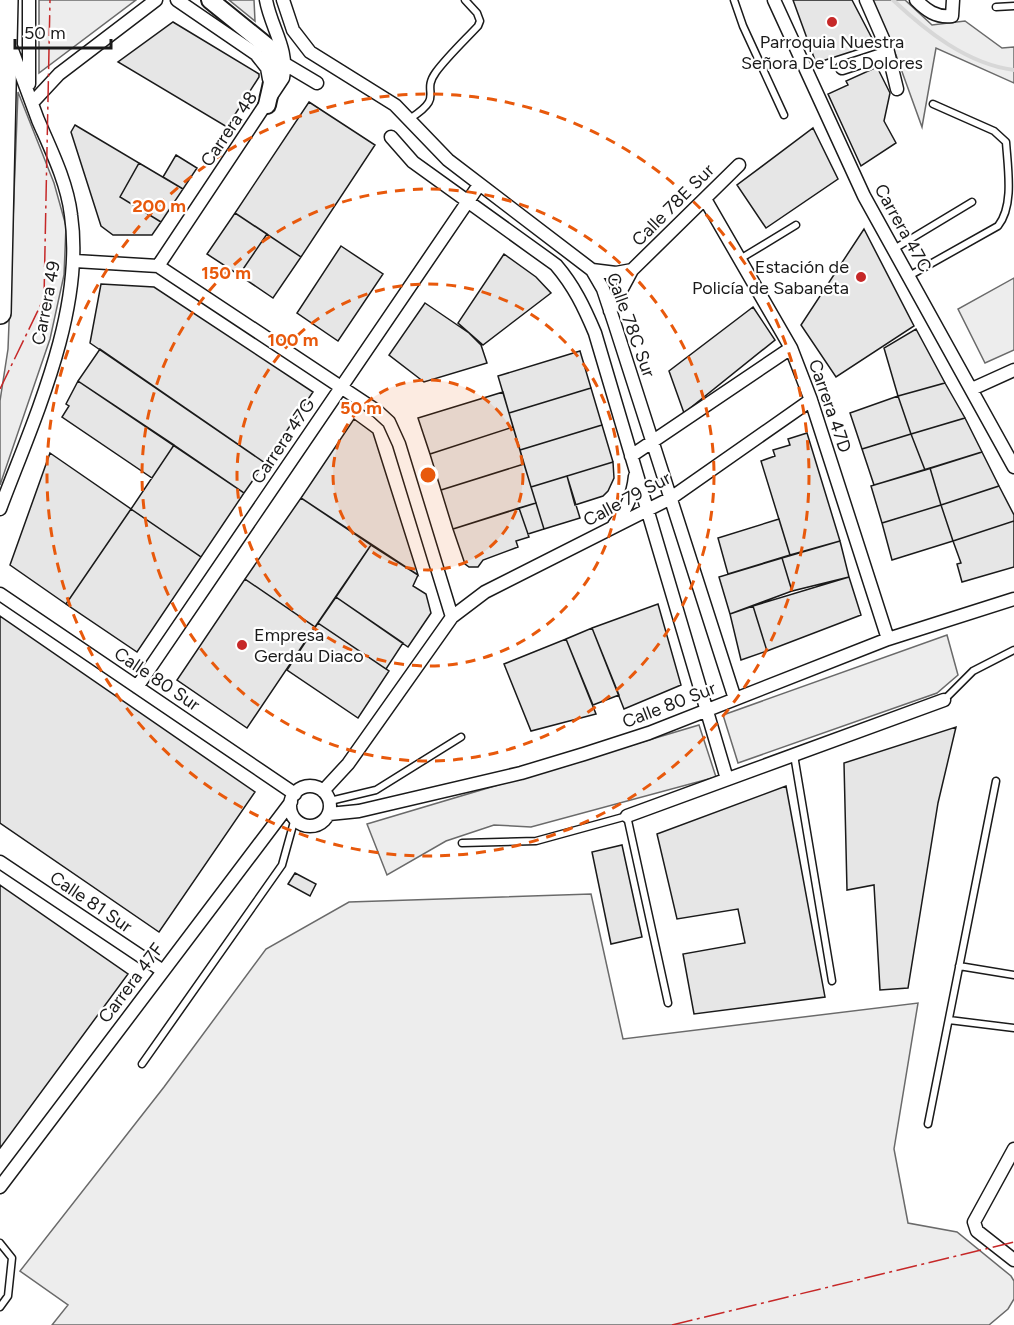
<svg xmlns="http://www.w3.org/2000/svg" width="1014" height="1325" viewBox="0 0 1014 1325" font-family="Figtree,sans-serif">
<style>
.built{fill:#ededed;stroke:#6a6a6a;stroke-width:1.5}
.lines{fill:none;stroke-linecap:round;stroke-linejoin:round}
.stream{stroke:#d7d7d7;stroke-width:4}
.building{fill:#e6e6e6;stroke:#1a1a1a;stroke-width:1.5}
.lane-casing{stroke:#1a1a1a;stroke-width:9}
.street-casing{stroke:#1a1a1a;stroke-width:15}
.secondary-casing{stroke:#1a1a1a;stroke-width:20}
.highway-casing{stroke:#1a1a1a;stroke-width:24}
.lane{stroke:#fff;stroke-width:6}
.street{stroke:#fff;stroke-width:12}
.secondary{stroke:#fff;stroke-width:16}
.highway{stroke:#fff;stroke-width:21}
.power{stroke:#c62828;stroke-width:1.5;stroke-dasharray:21 4.5 3 4.5;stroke-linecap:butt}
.ring{fill:none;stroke:#e8590c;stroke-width:3;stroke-dasharray:10 8}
.poi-dot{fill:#c62828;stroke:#fff;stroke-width:2}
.labels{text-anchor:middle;stroke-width:4.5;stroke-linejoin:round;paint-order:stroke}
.poi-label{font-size:18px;fill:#1a1a1a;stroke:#fff}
.street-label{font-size:18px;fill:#1a1a1a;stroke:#fff}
.centre{fill:#e8590c;stroke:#fff;stroke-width:3}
.ring-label{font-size:18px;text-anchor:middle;font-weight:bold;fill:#e8590c;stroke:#fff;stroke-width:4.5;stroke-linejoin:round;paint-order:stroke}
</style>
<rect width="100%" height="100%" fill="#fff"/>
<path class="built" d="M39 0H136L39 73Z
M229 0H254L255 21Z
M870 0H905L932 25 965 21 1002 48 1014 47V83L936 48 922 127 896 55Z
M18 92 54 183 66 226 64 275 50 339 0 485V401L8 349Z
M1014 278V350L985 363 958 309Z
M947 635 958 675 937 693 738 763 723 715Z
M699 725 716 777 531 827 494 825 446 841 387 875 367 824Z
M591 894 623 1039 918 1003 894 1149 908 1223 957 1232 1011 1276 1014 1281V1299L1008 1309 989 1325H52L68 1305 20 1271 164 1087 266 949 349 902Z"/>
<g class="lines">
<path class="stream" d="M893 0C926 31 967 64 1014 70"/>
</g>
<path class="building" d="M793 0H852L875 44 816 63Z
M173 22 259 74V77L227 127 118 62Z
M877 67 890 93 884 121 896 143 861 166 828 94 848 85 846 81Z
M309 102 375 145 301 257 235 213Z
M75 125 139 163 120 197 161 222 152 235H113L101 226 71 132Z
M813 128 838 179 766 228 737 185Z
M176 155 197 168 183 189 163 177Z
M139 163 183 189 161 222 120 197Z
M235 213 267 234 239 275 207 254Z
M864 229 914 326 836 377 801 325Z
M267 234 301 257 273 298 239 275Z
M341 246 383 274 338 341 297 313Z
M504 254 536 277 551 293 483 345 458 323Z
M101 284 154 287 313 392 265 463 90 343Z
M425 303 469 333 481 345 487 363 424 382 389 355Z
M753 307 775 340 684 413 669 371Z
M916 329 945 383 898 396 884 348Z
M100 349 265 463 244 493 78 381Z
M580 351 591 388 509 413 498 376Z
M78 381 174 445 152 478 62 417 69 406 66 404Z
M945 383 965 418 911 434 898 396Z
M591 388 602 425 520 450 509 413Z
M503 392 513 427 430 454 418 418Z
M898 396 911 434 862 449 850 413Z
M965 418 982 452 925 470 911 434Z
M354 419 373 433 418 575 301 498Z
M602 425 613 462 531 487 520 450Z
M513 427 524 464 441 490 430 454Z
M807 433 840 541 790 555 761 461 775 456 773 450 790 445 788 439Z
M911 434 925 470 874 485 862 449Z
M174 445 244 493 201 557 131 509Z
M982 452 999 486 941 505 930 468Z
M50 453 131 509 66 604 10 565Z
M613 462 614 478 608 491 603 496 575 505 567 476Z
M524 464 536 503 453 529 441 490Z
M930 468 941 505 882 523 871 486Z
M567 476 580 518 544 529 531 487Z
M999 486 1014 515V521L953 541 941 505Z
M301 498 371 545 315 627 245 579Z
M536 503 544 529 528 534 519 508Z
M941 505 953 541 892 560 882 523Z
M519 508 529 537 516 541 518 547 483 560 478 567H469L465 564 453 529Z
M131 509 201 557 137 652 66 604Z
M779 519 790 555 728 574 718 538Z
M1014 521V567L962 582 957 564 961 563 953 541Z
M840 541 849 577 792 591 782 558Z
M371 545 418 575 413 586 426 594 431 613 408 647 336 597Z
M782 558 792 591 730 614 719 577Z
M849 577 861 615 767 651 753 606Z
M245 579 315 627 247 728 177 680Z
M336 597 403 643 386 669 318 623Z
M658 604 681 685 624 709 592 628Z
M753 606 767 651 741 660 730 614Z
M0 616 255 792 159 932 0 823Z
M318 623 389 671 358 718 287 670Z
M592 628 619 695 593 705 566 639Z
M566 639 596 714 531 731 504 664Z
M956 727 938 803 908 988 880 990 874 885 847 890 844 763Z
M786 786 825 997 694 1014 683 954 745 943 738 909 677 919 657 834Z
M622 845 642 937 611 944 592 852Z
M295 873 316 884 310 896 288 884Z
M0 885 128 974 0 1148Z"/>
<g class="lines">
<g class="lane-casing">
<path id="lane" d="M734 0 743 26 784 115
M996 7 1014 6
M411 118C446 95 420 94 436 72 448 56 464 41 478 26L480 21 477 13 465 0
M894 249 972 202
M740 259 796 225
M909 276 998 226C1014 206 1008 170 1006 142L994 131 933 104
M944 700 973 671 1014 650
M794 755 832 981
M330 801 376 790 461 737
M462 843 536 841 627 816 668 1003
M959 966 1014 975
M949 1020 1014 1028
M142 1064 282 865 295 818
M928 1124 996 781
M0 1243 12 1258 8 1296 0 1307"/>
</g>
<g class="street-casing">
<path id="street" d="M29 0V84
M177 0 256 54 267 68 269 79
M283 0 293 30 310 52 395 105 448 160 592 270 603 289 615 325 735 699
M774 0 864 196 1014 467
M866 0 887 48 897 89
M916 0C926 10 936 18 952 16L953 0
M285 64 317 83
M842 68 888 53
M32 103 59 74 156 0
M391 137 413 162 556 265C574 286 584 307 595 333L727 779
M705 199 791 348 811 400 888 639
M75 261 158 266 377 411 389 422 399 444 452 617
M158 266 283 78C289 49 271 28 266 0
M592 270 616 273 632 270
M610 311 632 270 739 165
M972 389 1014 370
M631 456 791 348
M0 509C33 421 85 311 71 215 67 182 51 150 38 120 29 96 20 71 11 47
M614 525C626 509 633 496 635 476
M0 594 295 794
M137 687 479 185
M290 806a20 20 0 1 1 40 0a20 20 0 1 1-40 0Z
M323 791 348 764 452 617 485 592 671 498 811 400
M329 814 359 811 521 773 584 754 649 733 888 639 1014 599
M627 816 944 700
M0 862 163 971
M1014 1149 974 1222 977 1231 1014 1260
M0 1187 291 802"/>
</g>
<g class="secondary-casing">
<path id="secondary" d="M210 0 268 47C279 66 271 85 267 105"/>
</g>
<g class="highway-casing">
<path id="highway" d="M0 313 7 0"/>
</g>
<use href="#lane" class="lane"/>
<use href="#street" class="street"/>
<use href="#secondary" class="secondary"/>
<use href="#highway" class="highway"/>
<path class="power" d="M0 389 44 298 50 0
M672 1325 1014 1242"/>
</g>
<circle cx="428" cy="475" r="95" fill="#e8590c" fill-opacity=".12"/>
<g class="ring">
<circle cx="428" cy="475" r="95"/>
<circle cx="428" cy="475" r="191"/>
<circle cx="428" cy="475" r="286"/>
<circle cx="428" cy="475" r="381"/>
</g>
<g class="poi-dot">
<circle cx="832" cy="22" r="6"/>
<circle cx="861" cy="277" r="6"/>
<circle cx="242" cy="645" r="6"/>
</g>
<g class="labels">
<g class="poi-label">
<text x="832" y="48">Parroquia Nuestra<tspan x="832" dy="21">Señora De Los Dolores</tspan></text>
<text x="849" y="273" text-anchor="end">Estación de<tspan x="849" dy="21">Policía de Sabaneta</tspan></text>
<text x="254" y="641" text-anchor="start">Empresa<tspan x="254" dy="21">Gerdau Diaco</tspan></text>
</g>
<g class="street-label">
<text transform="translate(229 129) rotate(-56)" y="6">Carrera 48</text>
<text transform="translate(673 205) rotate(-45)" y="6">Calle 78E Sur</text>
<text transform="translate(903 228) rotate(61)" y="6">Carrera 47C</text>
<text transform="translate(46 303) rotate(-79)" y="6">Carrera 49</text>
<text transform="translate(631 325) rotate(70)" y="6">Calle 78C Sur</text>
<text transform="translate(830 406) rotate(71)" y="6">Carrera 47D</text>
<text transform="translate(283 441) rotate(-56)" y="6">Carrera 47G</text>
<text transform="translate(627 499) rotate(-28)" y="6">Calle 79 Sur</text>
<text transform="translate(157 679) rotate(34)" y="6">Calle 80 Sur</text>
<text transform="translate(669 705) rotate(-21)" y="6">Calle 80 Sur</text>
<text transform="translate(91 902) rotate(34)" y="6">Calle 81 Sur</text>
<text transform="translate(131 983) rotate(-53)" y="6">Carrera 47F</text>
</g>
</g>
<circle cx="428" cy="475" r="9" class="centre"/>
<g class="ring-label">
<text x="159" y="212">200 m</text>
<text x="226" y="279">150 m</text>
<text x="293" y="346">100 m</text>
<text x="361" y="414">50 m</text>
</g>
<path d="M15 39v9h96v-9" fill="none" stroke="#1a1a1a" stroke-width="3"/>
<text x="24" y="39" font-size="18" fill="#1a1a1a" stroke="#ffffff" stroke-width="4.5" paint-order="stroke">50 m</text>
</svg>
